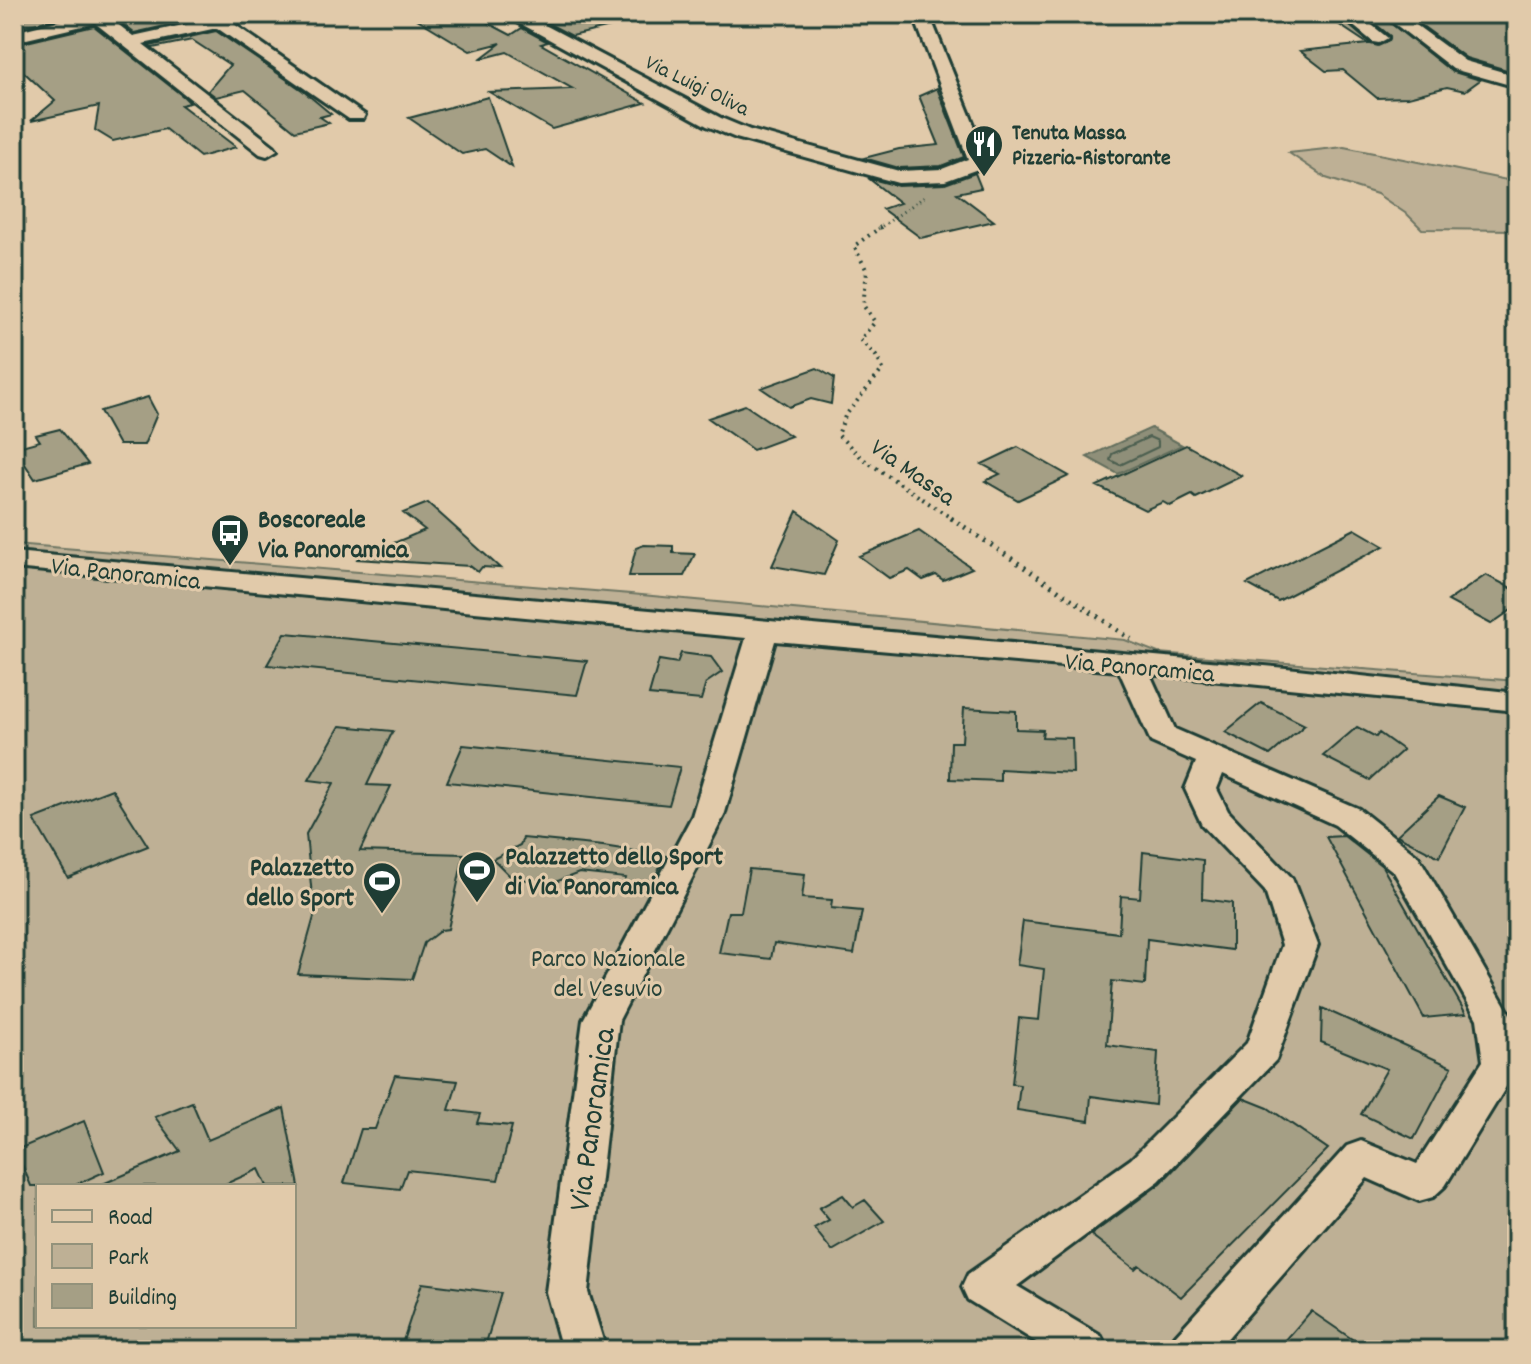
<svg xmlns="http://www.w3.org/2000/svg" width="1531" height="1364" viewBox="0 0 1531 1364" font-family="Dekko,sans-serif">
<style>
.green{fill:#beb095;stroke:#6e7664;stroke-width:2;fill-rule:evenodd}
.water{fill:#8f8f79;stroke:#626e5d;stroke-width:2}
.lines{fill:none;stroke-linecap:round;stroke-linejoin:round}
.shore{stroke:#4c5e50;stroke-width:2}
.building{fill:#a59f85;stroke:#1f3d34;stroke-width:2}
.minor-casing{stroke:#1f3d34;stroke-width:6}
.path-far2{stroke:#1f3d34;stroke-width:3;stroke-dasharray:1 4;stroke-linecap:butt}
.path-far1{stroke:#1f3d34;stroke-width:4;stroke-dasharray:2 5;stroke-linecap:butt}
.path{stroke:#1f3d34;stroke-width:5;stroke-dasharray:2 6;stroke-linecap:butt}
.minor{fill:#e1caaa;fill-rule:evenodd}
.labels{text-anchor:middle;stroke-width:6;stroke-linejoin:round;paint-order:stroke}
.far-street-label{font-size:22px;fill:#1f3d34;stroke:#e1caaa}
.far-poi-label{font-size:22px;font-weight:bold;fill:#1f3d34;stroke:#e1caaa;text-anchor:start}
.street-label{font-size:26px;fill:#1f3d34;stroke:#e1caaa}
.poi-label{font-size:26px;font-weight:bold;fill:#1f3d34;stroke:#e1caaa;text-anchor:start}
.park-label{font-size:26px;fill:#274339;stroke:#e1caaa}
.near-street-label{font-size:32px;fill:#1f3d34;stroke:#e1caaa}
</style>
<rect width="100%" height="100%" fill="#e1caaa"/>
<filter id="ink" filterUnits="userSpaceOnUse"><feTurbulence type="fractalNoise" baseFrequency=".0125" numOctaves="2"/><feDisplacementMap in="SourceGraphic" scale="16" xChannelSelector="R" yChannelSelector="G"/><feConvolveMatrix kernelMatrix="1 2 1 2 8 2 1 2 1" color-interpolation-filters="sRGB"/></filter>
<g filter="url(#ink)">
<path class="green" d="M1344 147 1517 182V230L1422 229 1408 215 1377 194 1326 178 1289 153Z
M14 544 631 594 1125 640 1158 653 1517 681V1350H14ZM38 1186H294V1326H38Z"/>
<path class="water" d="M1151 428 1182 445 1118 474 1087 457Z"/>
<g class="lines">
<path class="shore" d="M1149 437 1158 441V447L1120 465 1110 460 1112 454Z"/>
</g>
<path class="building" d="M14 14H74L14 29Z
M124 14H197L200 18 134 33 117 20Z
M409 14H471L511 35 522 28 548 42 541 44 645 103 552 129 489 92 573 89 507 52 480 59 501 43 470 51Z
M540 14H627L628 23 572 36 536 17Z
M1323 14H1336L1371 44 1378 46 1389 41 1390 36 1363 14H1379L1451 71 1480 80 1465 91 1447 87 1408 97 1377 98 1343 70 1326 71 1300 51 1368 44Z
M1406 14H1517V73L1466 58Z
M94 26 184 97 190 103 181 105 236 147 200 157 165 129 113 141 95 130 99 106 31 121 55 101 14 63V45Z
M216 31 302 90 331 114 320 117 329 123 295 131 245 90 216 97 208 91 230 65 192 40 153 48 150 46Z
M937 88 964 157 941 166 899 168 864 158 899 149 939 145 919 96Z
M488 97 512 167 485 149 462 154 409 118Z
M975 173 981 188 957 193 994 221 921 238 882 209 900 203 868 178 898 186 945 184Z
M817 368 834 378 831 404 811 399 789 407 761 388Z
M148 397 157 414 144 445H119L100 411Z
M745 405 791 436 753 450 708 418Z
M60 429 88 464 35 479 14 448 40 441 36 435Z
M1186 445 1242 476 1196 498 1192 495 1170 506 1163 502 1145 510 1097 486Z
M1018 447 1069 476 1018 500 985 481 1000 474 982 464Z
M428 503 489 558 500 568 482 567 478 572 470 566 356 559 425 530 403 513Z
M797 511 839 540 824 575 772 566Z
M1355 529 1384 546 1278 601 1247 584Z
M919 531 972 568 943 580 936 575 923 580 909 570 889 578 859 556Z
M644 545 673 546V553L695 554 684 576H629L636 548Z
M1486 575 1517 591V606L1491 624 1448 601Z
M285 633 460 649 587 661 577 695 267 665Z
M681 653 711 657 722 672 706 683 701 700 649 695 659 660 677 663Z
M1261 703 1305 725 1270 755 1225 732Z
M964 708 1016 711V729L1043 730 1042 737 1072 738 1073 773 1000 769V781L950 779 951 742H962Z
M340 726 393 731 367 785 391 786 360 851 464 854 448 929 441 930 424 943 412 979 298 974 314 917 306 834 334 783 309 780Z
M1357 727 1376 737 1379 733 1403 750 1370 780 1323 756Z
M463 745 680 767 669 805 447 782Z
M112 789 148 846 68 878 34 819Z
M1439 796 1465 807 1439 857 1397 835Z
M1344 836 1382 866 1466 1014 1424 1018 1326 837Z
M523 838 603 846 666 856 647 892 623 888 626 878 579 873 550 884 511 877 493 859 520 845Z
M1143 852 1203 860 1202 899 1232 903V950L1147 939 1145 985 1112 981 1107 1045 1158 1052 1155 1105 1091 1096 1089 1121 1017 1110 1020 1085 1012 1084 1019 1018 1039 1020 1044 969 1017 965 1023 921 1119 933 1121 896 1140 898Z
M749 869 805 874 802 898 832 900 831 908 862 911 854 954 774 943 771 959 719 953 728 912H741Z
M1322 1008 1452 1067 1414 1139 1361 1114 1387 1069 1321 1042Z
M395 1075 458 1081 449 1110 480 1114 477 1123 512 1126 498 1180 407 1170 400 1189 344 1183 361 1129H375Z
M1243 1098 1268 1108 1328 1149 1181 1297 1139 1265 1135 1269 1091 1235 1161 1183Z
M192 1102 208 1140 284 1108 299 1186H267L259 1169 221 1186H98L180 1151 155 1117Z
M84 1121 104 1172 73 1186H31L16 1150Z
M843 1195 853 1207 865 1200 884 1221 832 1251 814 1228 829 1220 819 1208Z
M422 1283 501 1293 484 1350H429L430 1348 402 1344Z
M1311 1311 1368 1350H1277Z"/>
<g class="lines">
<g class="minor-casing">
<path id="minor" d="M86 14H121L111 19 133 36 206 20 200 14H263L261 18 234 24 365 115 363 119H349L217 28 143 44 274 146 277 150 267 156 260 154 95 23 14 42V32Z
M503 14H524L721 118 750 130 899 171 942 169 968 159 913 14H929L989 162 986 166 945 181 898 183 736 138 707 126Z
M1339 14H1358L1388 38 1379 43 1373 42Z
M1382 14H1401L1465 61 1517 76V87L1453 69Z
M14 552 1297 669 1517 693V711L1150 674 1175 729 1359 809 1418 856 1423 864 1513 1019 1517 1040V1069L1445 1186 1433 1197 1419 1201 1367 1178 1217 1350H1168L1175 1336 1347 1146 1361 1141 1417 1164 1483 1061 1477 1019 1394 872 1335 825 1223 774 1217 789 1228 811 1292 878 1318 945 1276 1060 1159 1181 1017 1286 1101 1336 1108 1350H1049L968 1300 962 1287 968 1274 1131 1159 1247 1043 1282 945 1265 891 1202 825 1185 789 1196 762 1151 742 1119 671 775 641 724 816 619 1020 588 1292 606 1350H562L546 1292 583 1020 692 816 746 638 14 568Z"/>
</g>
<path class="path-far2" d="M878 229 924 197"/>
<path class="path-far1" d="M881 227 854 246 867 271 863 305 875 322 860 340 876 356 883 369 845 416 838 435 863 459 954 520"/>
<path class="path" d="M951 518 1131 639"/>
<use href="#minor" class="minor"/>
</g>
</g>
<defs>
<g id="restaurant-pin" transform="scale(2)"><path d="M0 17L-7.5 6A9.5 9.5 0 1 1 7.5 6Z" fill="#1f3d34" stroke="#e1caaa"/><path d="M-5-6h1v4h1v-4h1v4h1v-4h1v5L-1.5 .5V6h-2V.5L-5-1ZM5-6V6H3V1.5H1.5Q1.5-4 5-6Z" fill="#fff"/></g>
<g id="bus-pin" transform="scale(2)"><path d="M0 17L-7.5 6A9.5 9.5 0 1 1 7.5 6Z" fill="#1f3d34" stroke="#e1caaa"/><path d="M-5-6H5V4H4V6H2V4H-2V6H-4V4H-5ZM-3.5-4V0h7V-4ZM-3.5 1.2v1.5H-2V1.2ZM2 1.2v1.5H3.5V1.2Z" fill="#fff"/></g>
<g id="stadium-pin" transform="scale(2)"><path d="M0 17L-7.5 6A9.5 9.5 0 1 1 7.5 6Z" fill="#1f3d34" stroke="#e1caaa"/><path d="M0-5a6.5 5 0 1 0 0 10a6.5 5 0 1 0 0-10ZM-3.5-1.8h7v3.6h-7Z" fill="#fff"/></g>
</defs>
<g fill-rule="evenodd">
<use href="#restaurant-pin" x="984" y="144"/>
<use href="#bus-pin" x="230" y="533"/>
<use href="#stadium-pin" x="477" y="870"/>
<use href="#stadium-pin" x="382" y="881"/>
</g>
<g class="labels">
<g class="far-street-label">
<text transform="translate(698 84) rotate(26)" y="8">Via Luigi Oliva</text>
</g>
<g class="far-poi-label">
<text x="1012" y="139">Tenuta Massa<tspan x="1012" dy="25">Pizzeria-Ristorante</tspan></text>
</g>
<g class="street-label">
<text transform="translate(914 471) rotate(35)" y="9">Via Massa</text>
<text transform="translate(126 572) rotate(6)" y="9">Via Panoramica</text>
<text transform="translate(1140 666) rotate(5)" y="9">Via Panoramica</text>
</g>
<g class="poi-label">
<text x="258" y="527">Boscoreale<tspan x="258" dy="30">Via Panoramica</tspan></text>
<text x="505" y="864">Palazzetto dello Sport<tspan x="505" dy="30">di Via Panoramica</tspan></text>
<text x="354" y="875" text-anchor="end">Palazzetto<tspan x="354" dy="30">dello Sport</tspan></text>
</g>
<g class="park-label">
<text x="608" y="966">Parco Nazionale<tspan x="608" dy="30">del Vesuvio</tspan></text>
</g>
<g class="near-street-label">
<text transform="translate(590 1119) rotate(-82)" y="11">Via Panoramica</text>
</g>
</g>
<rect width="1531" height="1364" fill="none" stroke="#e1caaa" stroke-width="48"/>
<rect x="24" y="24" width="1483" height="1316" fill="none" stroke="#1f3d34" stroke-width="3" filter="url(#ink)"/>
<rect x="36" y="1184" width="260" height="144" fill="#e1caaa" stroke="#93927b" stroke-width="2"/>
<rect x="52" y="1210" width="40" height="12" fill="#e1caaa" stroke="#93927b" stroke-width="2"/>
<text x="108" y="1224" font-size="24" fill="#1f3d34">Road</text>
<rect x="52" y="1244" width="40" height="24" fill="#beb095" stroke="#93927b" stroke-width="2"/>
<text x="108" y="1264" font-size="24" fill="#1f3d34">Park</text>
<rect x="52" y="1284" width="40" height="24" fill="#a59f85" stroke="#93927b" stroke-width="2"/>
<text x="108" y="1304" font-size="24" fill="#1f3d34">Building</text>
</svg>
